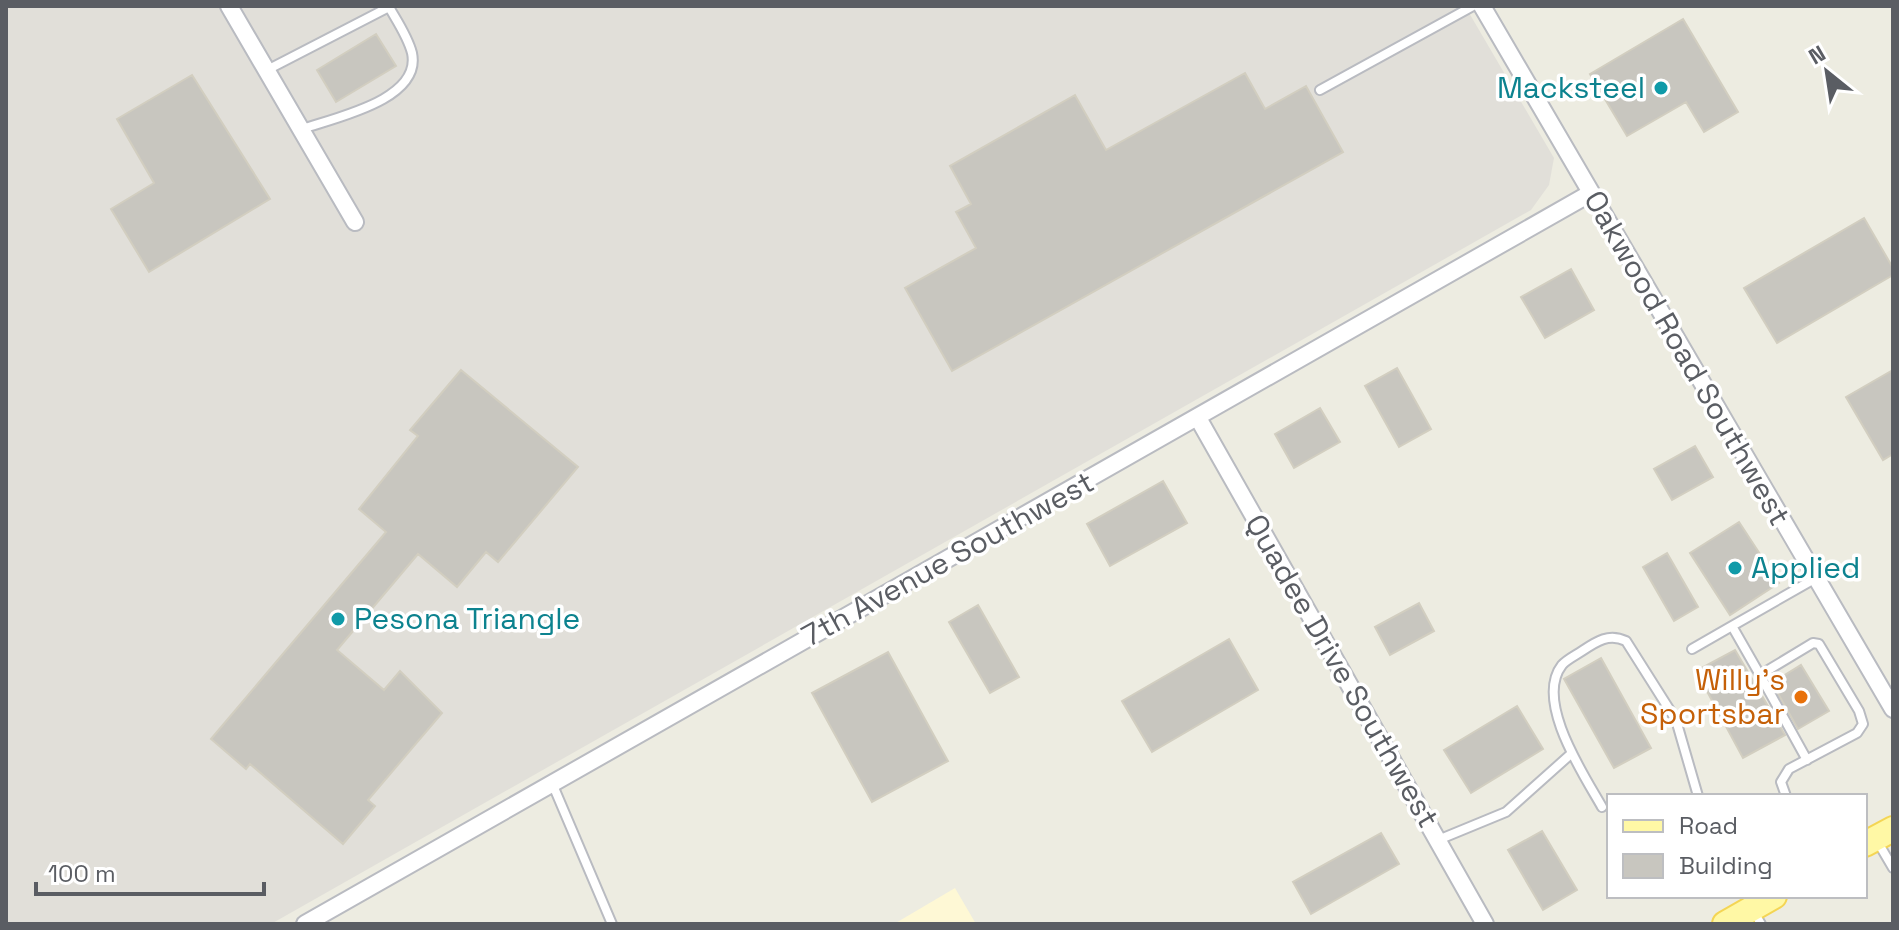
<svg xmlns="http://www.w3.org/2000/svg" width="1899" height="930" viewBox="0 0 1899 930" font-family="'Space Grotesk',sans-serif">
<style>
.commercial{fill:#fef8d5}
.industrial{fill:#e1dfd9}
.building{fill:#c8c6bf;stroke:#d2cec0;stroke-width:2}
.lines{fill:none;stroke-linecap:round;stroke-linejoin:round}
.service-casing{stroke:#b9bbc1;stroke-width:12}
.minor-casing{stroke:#b9bbc1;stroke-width:20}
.primary-casing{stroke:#f4d554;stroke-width:28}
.service{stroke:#fff;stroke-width:8}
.minor{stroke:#fff;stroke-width:16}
.primary{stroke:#fff8a5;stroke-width:24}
.culture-dot{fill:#0f9aa8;stroke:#fff;stroke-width:3}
.food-dot{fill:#e8710a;stroke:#fff;stroke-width:3}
.labels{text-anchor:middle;stroke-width:7;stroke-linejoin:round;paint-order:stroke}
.culture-label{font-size:30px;fill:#0d838f;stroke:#fff;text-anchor:start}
.street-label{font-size:30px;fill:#5a5d63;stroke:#fff}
.food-label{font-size:30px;fill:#c56008;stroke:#fff;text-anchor:end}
</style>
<rect width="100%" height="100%" fill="#edece1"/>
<path class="commercial" d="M955 888 976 924H894Z"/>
<path class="industrial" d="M6 6H1465L1554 158 1549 185 1531 210 271 924H6Z"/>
<path class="building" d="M1683 19 1738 112 1704 132 1686 102 1627 136 1590 74Z
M376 34 396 66 336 102 317 70Z
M1245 73 1265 109 1306 86 1343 152 952 371 905 288 976 248 956 212 971 204 950 166 1075 95 1106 150Z
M192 75 270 199 149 272 111 209 154 183 117 119Z
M1864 218 1893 268V275L1777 343 1744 288Z
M1571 269 1594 310 1545 338 1521 297Z
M1397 368 1431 429 1399 447 1365 386Z
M461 370 578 467 498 562 486 552 457 587 418 554 337 650 384 690 400 671 442 713 368 800 375 806 343 844 250 764 246 769 211 739 386 532 359 509 418 436 410 430Z
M1893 370V454L1883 460 1846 397Z
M1320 408 1340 442 1294 468 1275 434Z
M1695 446 1713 477 1672 500 1654 469Z
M1163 481 1187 523 1110 566 1087 524Z
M1739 522 1779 583 1730 615 1690 553Z
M1667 553 1698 607 1674 621 1643 567Z
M1419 603 1434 631 1390 655 1375 627Z
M978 605 1019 677 990 693 949 622Z
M1229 639 1258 690 1152 752 1122 701Z
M1735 650 1785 735 1743 758 1696 671Z
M888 652 948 761 872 802 812 693Z
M1601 658 1651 748 1614 768 1564 679Z
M1801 665 1829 711 1798 729 1772 683Z
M1517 706 1543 749 1471 793 1444 750Z
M1542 831 1577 890 1543 910 1508 850Z
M1381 833 1399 864 1311 914 1293 882Z"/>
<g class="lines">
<g class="service-casing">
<path id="service" d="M267 70 391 6
M1320 90 1473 6
M302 129C334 118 422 100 412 53 408 37 397 21 389 7
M1692 649 1732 626
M1760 675 1807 760
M552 783 612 924
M1786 796 1781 782 1789 769 1857 733 1863 724 1859 711 1819 644 1813 643 1760 675 1732 626 1816 578
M1602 807C1584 775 1534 701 1562 665 1566 660 1576 655 1582 651 1597 641 1609 633 1626 641L1676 720 1698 796
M1876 839 1893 868
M1438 840 1506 812 1572 753
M1752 909 1761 924"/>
</g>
<g class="minor-casing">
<path id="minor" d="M229 6 355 222
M1482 6 1893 709
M1198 418 1485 924
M305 924 1591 193"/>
</g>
<g class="primary-casing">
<path id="primary" d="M1865 844 1893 829
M1725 924 1774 896"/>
</g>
<use href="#service" class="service"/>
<use href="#minor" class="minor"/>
<use href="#primary" class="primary"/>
</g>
<g class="culture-dot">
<circle cx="1661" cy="88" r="8"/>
<circle cx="1735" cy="568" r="8"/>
<circle cx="338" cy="619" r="8"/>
</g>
<circle class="food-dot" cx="1801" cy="697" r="8"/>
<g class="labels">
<g class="culture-label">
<text x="1645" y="98" text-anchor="end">Macksteel</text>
<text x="1751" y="578">Applied</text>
<text x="354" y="629">Pesona Triangle</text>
</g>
<g class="street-label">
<text transform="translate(1687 358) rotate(60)" y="10">Oakwood Road Southwest</text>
<text transform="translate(948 559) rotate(-29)" y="10">7th Avenue Southwest</text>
<text transform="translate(1342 671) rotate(60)" y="10">Quadee Drive Southwest</text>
</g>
<g class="food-label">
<text x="1785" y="690">Willy's<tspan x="1785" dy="34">Sportsbar</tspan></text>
</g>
</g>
<rect width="1899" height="930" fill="none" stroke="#5a5d63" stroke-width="16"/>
<rect x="1607" y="794" width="260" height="104" fill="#ffffff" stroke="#bdbec1" stroke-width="2"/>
<rect x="1623" y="820" width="40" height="12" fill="#fff8a5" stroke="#bdbec1" stroke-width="2"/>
<text x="1679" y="834" font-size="24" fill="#5a5d63">Road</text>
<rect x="1623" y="854" width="40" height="24" fill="#c8c6bf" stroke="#bdbec1" stroke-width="2"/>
<text x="1679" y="874" font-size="24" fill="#5a5d63">Building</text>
<g transform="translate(1827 72) rotate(330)" stroke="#ffffff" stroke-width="6" paint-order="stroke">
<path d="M0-6L14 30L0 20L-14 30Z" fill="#5a5d63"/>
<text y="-12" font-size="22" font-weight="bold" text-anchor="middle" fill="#5a5d63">N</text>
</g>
<path d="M36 882v12h228v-12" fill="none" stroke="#5a5d63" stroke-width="4"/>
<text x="48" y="882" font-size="24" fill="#5a5d63" stroke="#ffffff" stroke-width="6" paint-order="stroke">100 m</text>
</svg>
